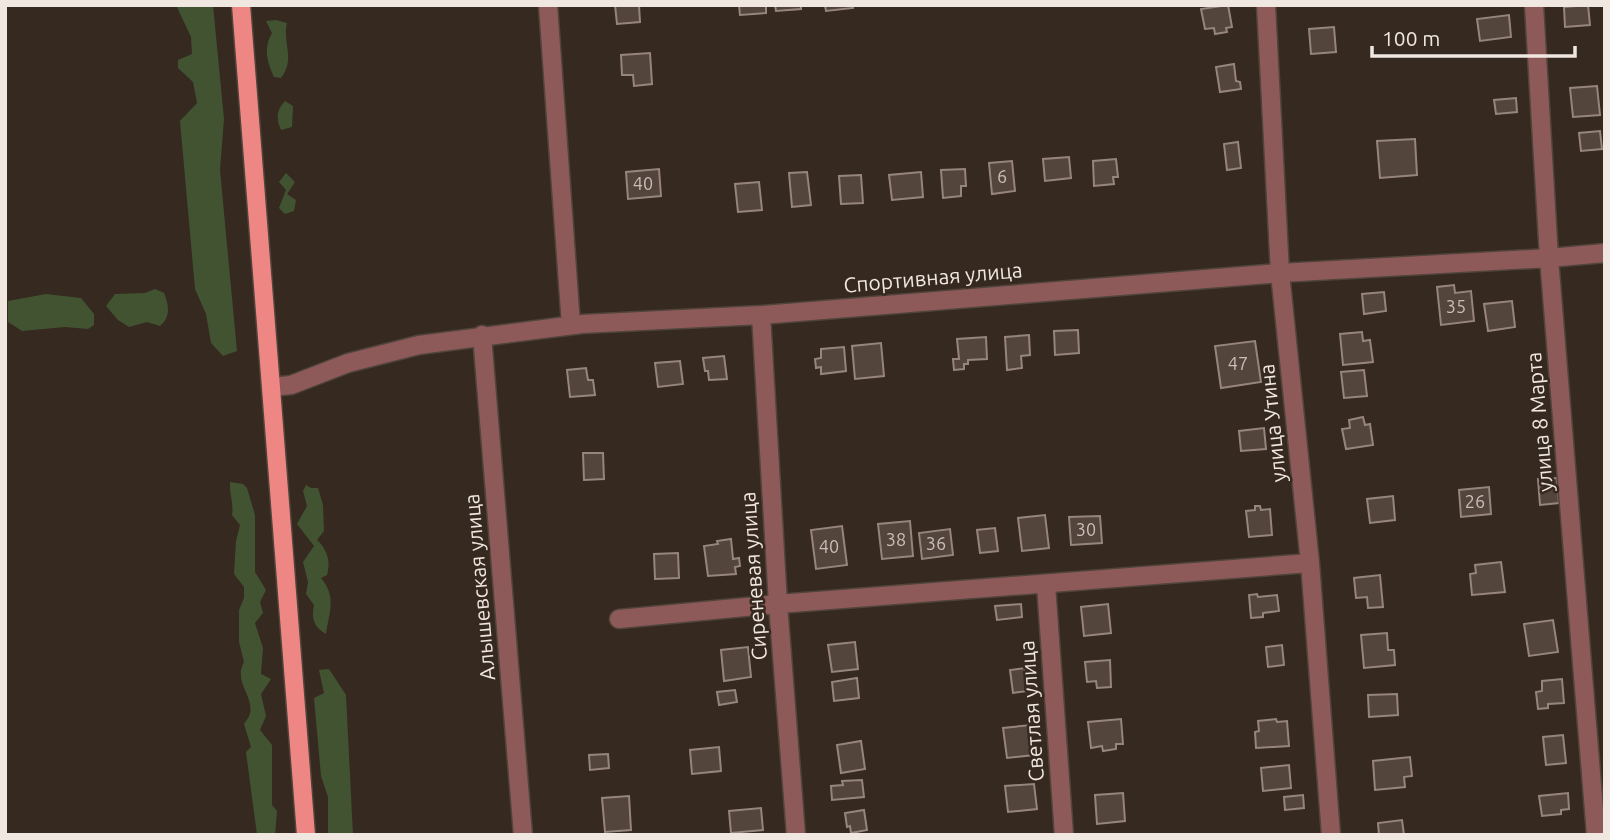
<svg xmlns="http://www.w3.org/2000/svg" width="1610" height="840" viewBox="0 0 1610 840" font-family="Ubuntu,sans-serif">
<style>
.green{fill:#425332}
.building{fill:#53443c;stroke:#96857c;stroke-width:2}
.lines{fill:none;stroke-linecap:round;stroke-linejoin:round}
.minor-casing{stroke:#50443b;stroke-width:21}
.major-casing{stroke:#50443b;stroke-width:21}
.minor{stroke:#8e5a59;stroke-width:18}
.major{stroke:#ee8684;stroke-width:18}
.labels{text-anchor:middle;stroke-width:5;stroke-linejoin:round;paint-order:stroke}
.number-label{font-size:18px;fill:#c9beb8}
.street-label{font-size:21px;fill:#f0e7e1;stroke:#362920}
</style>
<rect width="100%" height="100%" fill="#362920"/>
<path class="green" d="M176 5H213L224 119 220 170 237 351 223 356 211 343 206 314 195 289 180 121 197 103 193 82 178 68V60L192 54 191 37Z
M276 20 287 23C282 44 296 58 281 78L274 77C267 61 263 49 272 33L266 21Z
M285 101 293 106 292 127 281 130C276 118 276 111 285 101Z
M286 173 295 182 287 194 296 200 294 211 285 214 279 208 286 190 279 182Z
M155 289 164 293C169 305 171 317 160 326L147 322 129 327 118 320 106 306 115 294 145 293Z
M46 294 81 298 94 314V325L88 329 65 327 22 331 8 322V301Z
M230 482 243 484 247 488 255 515V572L266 590 260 602 263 613 255 623 263 648 261 674 271 679 261 694 266 716 260 730 272 745V805L277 811 275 835H257L246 752 251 747 244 724C246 721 249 717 250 714 254 695 233 682 244 662L239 642V610L244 598V587L234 574 236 541 240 525 232 515C234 503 229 494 230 482Z
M306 485 311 488H318L323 505 324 531 317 540C327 549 331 561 327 575L321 578C337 597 329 612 326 634 314 627 311 619 314 605L306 594 308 582 303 562 314 546 297 524 307 506 303 491Z
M329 669 346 695 353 835H328V797L321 776 314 698 324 693 319 670Z"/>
<path class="building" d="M615 5H639L640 22 617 24Z
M739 5H766V13L740 15Z
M775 5H801V9L776 11Z
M825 5H852L853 8 826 11Z
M1228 5 1232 27 1226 28 1227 32 1215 34 1214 28 1205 29 1201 9Z
M1588 5 1590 25 1565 27 1564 7Z
M1509 15 1511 37 1480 41 1477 19Z
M1334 27 1336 52 1311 54 1309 29Z
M650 53 652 84 634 86 633 75H622L621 55Z
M1234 64 1236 81 1240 82 1241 89 1220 92 1216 67Z
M1597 86 1600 115 1573 117 1570 88Z
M1516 98 1517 112 1496 114 1494 100Z
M1600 131 1602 149 1581 151 1579 133Z
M1415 139 1417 175 1380 178 1377 141Z
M1238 142 1241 168 1227 170 1224 144Z
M1069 157 1071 178 1045 181 1043 159Z
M1116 159 1118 177H1113L1114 184 1094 186 1093 161Z
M1012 161 1015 191 992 194 989 163Z
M659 169 661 196 628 199 626 172Z
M965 169 966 186H961V196L943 198 941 170Z
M807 172 811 205 792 207 789 173Z
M921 172 923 197 892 200 889 175Z
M861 175 863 203 841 204 839 176Z
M759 182 762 210 738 212 735 184Z
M1454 285 1455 293 1471 291 1474 321 1441 325 1437 287Z
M1384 292 1386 311 1364 314 1362 294Z
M1512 301 1515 327 1488 331 1484 304Z
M1078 330 1079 353 1055 355 1054 331Z
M1362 332 1363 341 1370 340 1373 362 1343 365 1340 334Z
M1029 335 1030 355 1021 356 1022 368 1007 370 1005 337Z
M986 337 987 359 968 360V364H964V369L954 370 953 359H959L957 339Z
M1255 341 1261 382 1221 388 1215 346Z
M881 343 884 376 855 379 852 346Z
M844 347 846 371 821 374V367L816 368 815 359 821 358V349Z
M724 356 727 379 709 380 708 371H705L703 358Z
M680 361 683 384 658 387 655 363Z
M586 368 588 380H593L595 395 570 397 567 370Z
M1364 370 1367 396 1344 398 1341 372Z
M1363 417 1365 425 1370 424 1373 445 1346 449 1342 429 1350 428 1349 420Z
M1264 428 1266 449 1241 451 1239 431Z
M583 453H603L604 479 584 480Z
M1557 478 1559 503 1540 505 1538 479Z
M1489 487 1491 514 1461 517 1459 490Z
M1393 496 1395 520 1370 523 1367 499Z
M1255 506H1260L1261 510 1270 509 1272 535 1249 537 1246 511 1255 510Z
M1045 515 1049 548 1022 551 1018 518Z
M1100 516 1102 543 1071 545 1069 517Z
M910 521 913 556 882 559 878 524Z
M842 526 847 565 816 569 811 530Z
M995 528 998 551 980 553 977 530Z
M950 529 953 555 922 559 919 533Z
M731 539 733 559 739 558 740 566 735 567 736 574 708 576 704 546 718 544 717 541Z
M678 553 679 578 655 579 654 554Z
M1501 562 1505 592 1472 595 1470 574 1476 573 1475 565Z
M1380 575 1383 607 1368 608 1367 597 1356 598 1354 578Z
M1257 594 1258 597 1277 595 1279 611 1263 613V617L1251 618 1249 595Z
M1021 604 1022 617 997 620 995 606Z
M1108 604 1111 633 1084 636 1081 607Z
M1553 620 1558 652 1529 656 1524 624Z
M1387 633 1388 650H1394L1395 665 1364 668 1361 635Z
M855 642 858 669 832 672 828 645Z
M1282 645 1284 665 1268 667 1266 647Z
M748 647 751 677 724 681 721 650Z
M1110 660 1111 687 1097 688 1096 681 1087 682 1085 662Z
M1025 668 1028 691 1013 693 1010 670Z
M857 678 859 698 834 701 832 682Z
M1562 679 1564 703 1548 704V708L1538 709 1536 692 1542 691V681Z
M735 690 737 702 719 705 717 692Z
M1397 694 1398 715 1369 717 1368 695Z
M1121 719 1123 744H1116V749L1103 751 1102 746 1091 748 1088 722Z
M1276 719 1277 722 1287 721 1289 746 1256 748 1255 732 1259 731 1258 721Z
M1031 725 1034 755 1007 758 1003 728Z
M1563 735 1566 763 1546 765 1543 737Z
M861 741 865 769 841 773 837 745Z
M719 747 721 771 692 774 690 750Z
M608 754 609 768 590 770 589 755Z
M1410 757 1412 776 1404 777 1405 787 1375 790 1373 761Z
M1289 765 1291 788 1263 791 1261 768Z
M862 780 864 797 832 800 831 786 843 785 842 781Z
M1034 784 1037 809 1008 812 1005 786Z
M1123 793 1125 821 1097 824 1095 795Z
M1568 793 1569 809 1561 810V814L1542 816 1539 796Z
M1303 795 1304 808 1285 810 1284 797Z
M629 796 631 830 605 832 602 798Z
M761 808 763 830 731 833 729 811Z
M864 810 867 830 851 833 850 826 847 827 845 813Z
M1402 820 1404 835H1379L1378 823Z"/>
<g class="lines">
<g class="minor-casing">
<path id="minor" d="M548 5 571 325
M1266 5 1280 273 1310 563 1331 835
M1534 5 1549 258 1596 835
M761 315 778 604 796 835
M482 335 523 835
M271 387 291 385 348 363 419 345 582 324 761 315 1280 273 1549 258 1605 253
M1046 585 1064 835
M619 619 778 604 1310 563"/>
</g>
<g class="major-casing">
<path id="major" d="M241 5 306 835"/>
</g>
<use href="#minor" class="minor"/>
<use href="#major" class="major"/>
</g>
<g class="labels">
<g class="number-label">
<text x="1002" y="183">6</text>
<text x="643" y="190">40</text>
<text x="1456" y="313">35</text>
<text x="1238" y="370">47</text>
<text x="1475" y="508">26</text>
<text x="1086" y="536">30</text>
<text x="896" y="546">38</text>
<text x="936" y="550">36</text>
<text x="829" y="553">40</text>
</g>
<g class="street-label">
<text transform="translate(933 278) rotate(-5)" y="7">Спортивная улица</text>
<text transform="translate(1540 422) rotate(-95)" y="7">улица 8 Марта</text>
<text transform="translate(1273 423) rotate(-96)" y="7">улица Утина</text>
<text transform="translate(754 576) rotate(-94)" y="7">Сиреневая улица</text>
<text transform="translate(480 587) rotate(-95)" y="7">Алышевская улица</text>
<text transform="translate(1032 711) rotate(-94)" y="7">Светлая улица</text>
</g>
</g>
<rect width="1610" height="840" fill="none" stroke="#f0e7e1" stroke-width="14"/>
<path d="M1372 46v10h203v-10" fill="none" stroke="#f0e7e1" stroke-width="3.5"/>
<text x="1382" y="46" font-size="21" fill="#f0e7e1" stroke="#362920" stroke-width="5" paint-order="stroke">100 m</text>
</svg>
